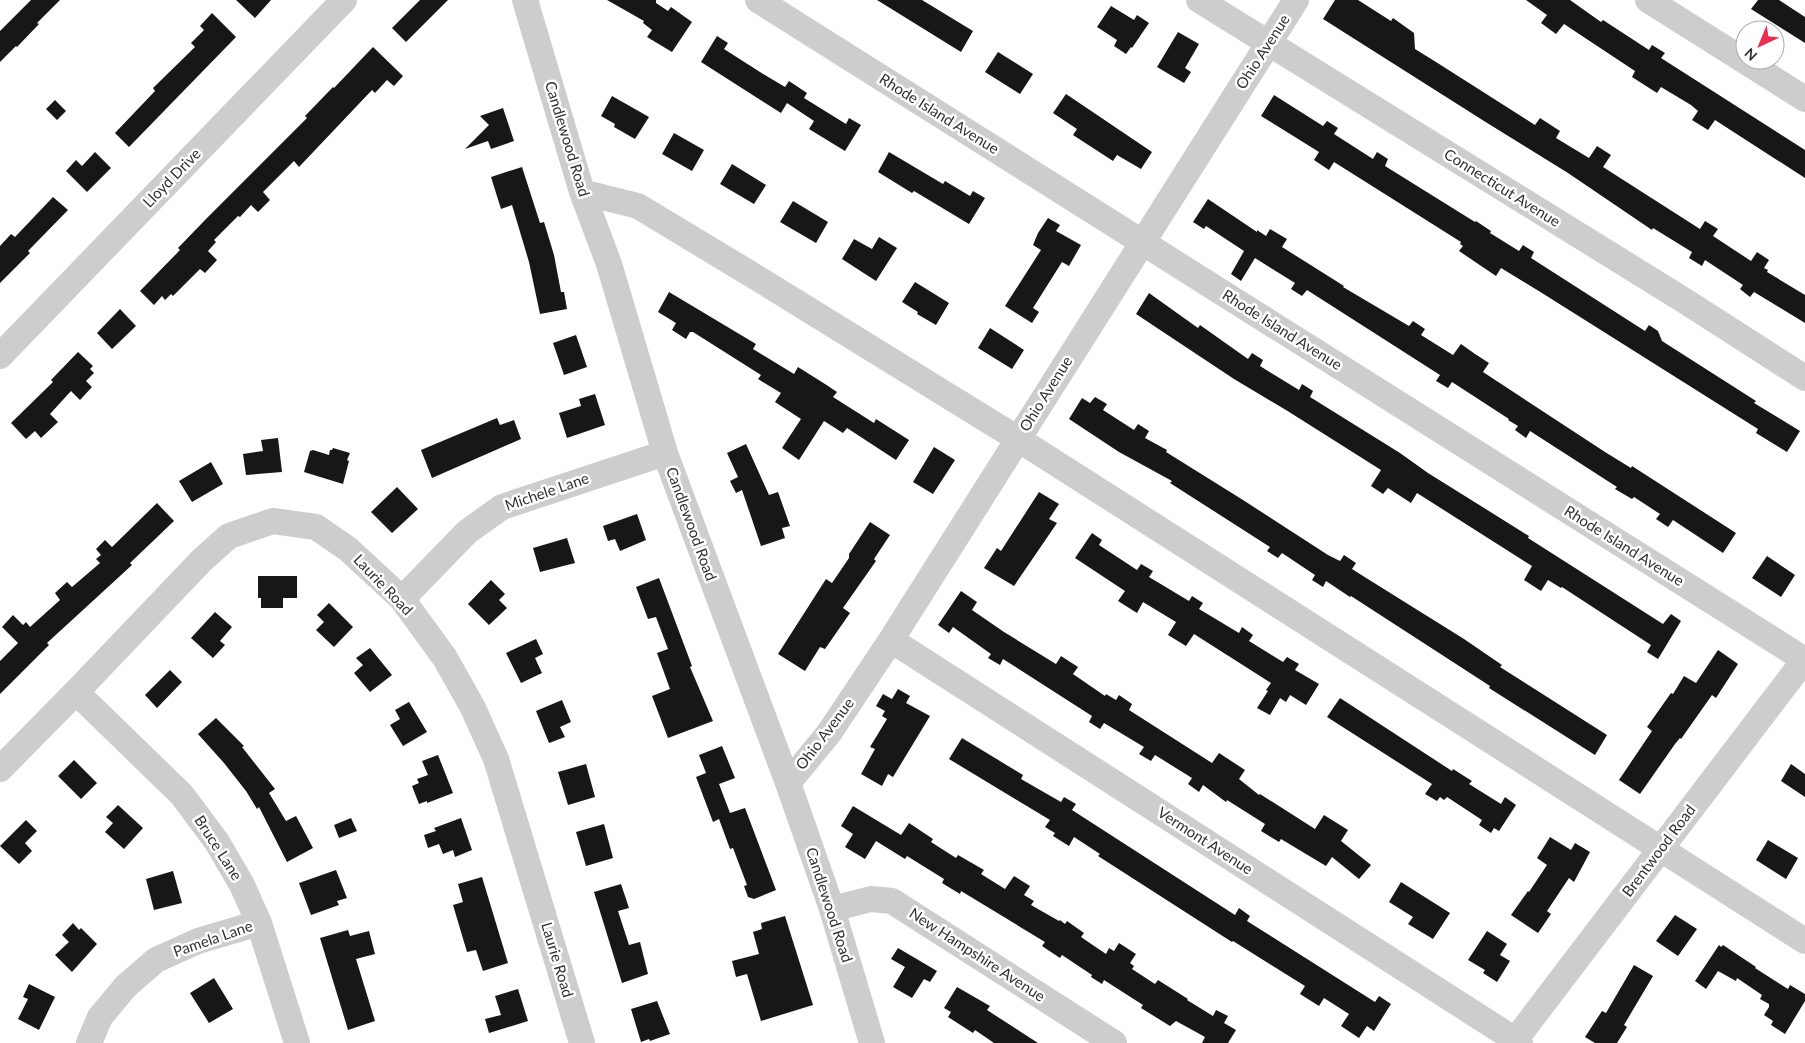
<svg xmlns="http://www.w3.org/2000/svg" width="1805" height="1043" viewBox="0 0 1805 1043" font-family="Lato,sans-serif">
<style>
.building{fill:#171717}
.lines{fill:none;stroke-linecap:round;stroke-linejoin:round}
.minor{stroke:#cdcdcd;stroke-width:26}
.labels{text-anchor:middle;stroke-width:5;stroke-linejoin:round;paint-order:stroke}
.street-label{font-size:15px;fill:#303030;stroke:#fff}
</style>
<rect width="100%" height="100%" fill="#fff"/>
<path class="building" d="M31 0H60L37 23 39 24 17 47 16 46 0 62V31Z
M236 0H271L255 18Z
M420 0H448L406 42 392 28Z
M607 0H656V3L668 11 671 7 692 22 672 52 647 37 652 30 643 23 644 21Z
M877 0H922L973 31 961 52Z
M1335 0H1358L1391 21 1393 18 1414 33 1415 49 1436 62 1535 125 1540 118 1560 131 1556 138 1589 158 1597 146 1611 155 1603 167 1700 229 1705 221 1718 229 1713 236 1751 261 1757 252 1769 260 1764 268 1768 270 1767 272 1805 295V323L1754 292 1750 297 1740 289 1743 285 1705 260 1702 266 1689 258 1692 252 1653 228 1652 230 1568 173 1484 121 1323 19Z
M1526 0H1570L1601 22 1603 20 1649 50 1652 45 1665 53 1661 58 1805 150V178L1715 120 1708 130 1692 120 1698 111 1691 105 1661 87 1657 93 1632 77 1635 71 1564 24 1556 34 1541 23 1547 15Z
M1758 0H1779L1805 17V43L1751 9Z
M1111 6 1134 20 1137 15 1149 23 1132 48 1131 47 1126 54 1114 46 1117 40 1097 27Z
M212 13 236 37 129 147 115 133 155 91 153 88 195 47 191 43 204 30 200 26Z
M1178 32 1199 44 1185 68 1191 72 1184 83 1157 67Z
M717 36 728 43 724 49 760 72 785 87 789 81 807 93 804 98 846 124 849 118 861 125 845 151 809 129 814 121 787 103 781 113 701 62Z
M373 47 403 76 394 86 387 80 375 93 372 90 299 167 294 161 263 192 270 200 258 212 251 205 240 217 238 216 214 240 216 242 208 251 217 260 205 273 200 269 173 296 171 294 165 300 162 296 154 305 140 291 180 250 178 248 206 219 307 118 305 116 333 87 334 88Z
M998 52 1033 74 1020 94 985 72Z
M1066 94 1152 152 1141 169 1117 155 1113 161 1073 135 1077 129 1053 113Z
M1274 95 1323 126 1327 121 1338 128 1334 134 1373 159 1377 152 1388 159 1385 166 1475 222 1476 221 1491 231 1490 233 1519 251 1523 245 1534 252 1531 258 1645 331 1649 325 1658 331 1662 341 1756 401 1754 403 1800 431 1787 452 1756 433 1758 429 1542 293 1501 268 1496 276 1459 251 1463 246 1460 244 1461 242 1334 162 1329 170 1314 160 1319 152 1261 116Z
M612 96 649 117 635 139 614 127 615 124 601 116Z
M55 100 66 111 57 120 46 109Z
M503 108 514 141 491 149 488 141 465 149 489 125 480 116Z
M674 133 704 150 692 171 662 154Z
M95 152 111 168 87 192 66 171 76 160 82 166Z
M889 152 943 184 945 181 970 196 973 191 985 198 969 224 914 191 912 193 878 172Z
M732 164 766 185 754 204 720 184Z
M522 167 540 223 544 222 554 255 561 292H564L567 309 540 314 529 262 512 205 501 209 491 177Z
M53 197 68 210 28 251 30 253 0 283V246L11 234 15 237Z
M1208 199 1257 232V230L1266 236 1270 229 1287 239 1282 247 1344 286 1343 287 1409 326 1413 321 1425 329 1421 335 1453 355 1461 344 1475 354 1489 363 1483 372 1605 452 1631 468 1632 466 1736 533 1723 553 1673 520 1668 527 1656 519 1660 514 1634 497 1632 499 1615 489 1617 487 1530 431 1526 438 1515 430 1518 426 1508 420 1509 419 1452 382 1448 388 1436 381 1440 375 1307 290 1302 296 1291 289 1295 283 1255 258 1241 281 1231 274 1244 251 1206 226 1204 229 1193 222Z
M793 201 828 222 816 243 780 222Z
M1048 218 1060 225 1056 231 1081 245 1069 266 1062 262 1033 308 1039 312 1032 323 1005 306 1041 250 1033 245 1038 233Z
M879 237 897 248 876 281 842 259 854 239 872 249Z
M915 282 949 303 936 325 917 314 918 312 902 302Z
M669 292 756 344 753 349 794 374 798 367 825 384 837 392 833 397 874 423 876 419 909 440 896 460 847 428 843 433 824 421 799 460 782 448 801 419 775 402 781 393 758 379 761 375 693 332H690L686 339 672 330 676 323 658 312Z
M1149 293 1198 328 1200 325 1248 359 1252 353 1263 360 1260 366 1299 390 1302 384 1313 391 1310 397 1400 453 1428 473 1529 536 1528 538 1663 624 1671 614 1681 621 1658 659 1647 652 1651 645 1562 587 1561 588 1548 580 1541 591 1524 580 1532 566 1417 493 1411 503 1388 488 1383 494 1371 486 1381 470 1286 410 1234 379 1136 314Z
M120 309 136 326 112 349 97 333Z
M990 328 1024 350 1012 369 978 348Z
M576 335 587 367 564 375 553 343Z
M78 352 93 366 90 369 94 373 86 381 92 387 80 400 71 391 50 414 58 422 41 438 35 431 26 439 11 423 53 382 51 380Z
M595 394 605 425 567 438 559 413 581 406 579 399Z
M1095 397 1107 404 1103 410 1134 430 1138 424 1149 431 1145 438 1167 450 1166 452 1243 500 1328 555 1340 561 1344 555 1356 563 1352 569 1363 576 1464 639 1502 665 1500 667 1607 735 1595 755 1489 688 1490 686 1351 596 1350 597 1326 581 1323 587 1312 580 1315 575 1282 553 1278 558 1267 551 1270 547 1170 483 1172 481 1119 452 1069 419 1082 398 1090 403Z
M497 418 500 425 514 420 521 439 432 478 421 450Z
M278 438 282 472 246 475 243 454 263 451 261 440Z
M746 444 769 495 778 492 790 526 782 528 785 538 761 546 742 490 736 493 730 481 738 477 727 453Z
M934 447 955 460 933 494 913 482Z
M333 448 350 453 347 460 349 461 343 484 304 472 310 451 313 450 329 455 330 450H332Z
M211 462 223 484 192 502 179 481Z
M397 487 418 509 392 533 371 512Z
M1039 492 1059 504 1049 519 1057 523 1014 586 984 568 997 548 1001 551Z
M157 503 174 521 130 563 132 565 47 643 49 645 0 694V661L18 643 2 627 13 615 23 625 26 622 30 627 60 600 55 593 67 582 72 587 100 563 96 559 101 555 96 549 105 540 112 547Z
M637 514 646 540 620 551 615 539 608 541 603 526Z
M870 522 890 535 874 559 876 561 843 608 850 613 825 649 820 647 805 671 778 654 826 579 832 583 849 558V554Z
M1092 533 1102 540 1099 545 1137 570 1141 564 1153 571 1149 577 1189 601 1192 596 1203 603 1199 609 1239 633 1242 627 1253 635 1249 641 1283 662 1287 657 1299 664 1295 670 1319 684 1306 705 1290 695 1286 702 1280 698 1270 715 1257 708 1268 691 1266 690 1271 683 1194 634 1186 646 1168 635 1176 622 1143 602 1137 613 1118 601 1125 591 1075 558Z
M567 538 575 563 540 572 533 548Z
M1767 556 1795 575 1781 597 1752 578Z
M258 576H297V598H283V608H261V598H258Z
M659 578 692 666 690 667 713 721 668 738 652 696 670 689 657 653 668 649 656 617 648 619 636 587Z
M491 580 505 594 499 600 507 608 489 625 468 604Z
M961 591 977 602 972 610 1004 632 1056 664 1061 656 1078 667 1073 674 1105 696 1106 694 1116 700 1119 695 1132 704 1129 710 1212 763 1219 753 1245 770 1239 779 1259 795 1260 794 1315 829 1324 815 1348 830 1341 841 1371 865 1359 879 1332 857 1326 866 1281 839 1279 842 1261 831 1265 824 1227 800 1226 802 1203 785 1199 792 1188 784 1192 778 1155 755 1151 761 1139 754 1144 747 1104 723 1100 729 1089 722 1092 716 1003 659 1000 665 988 658 991 654 953 627 949 633 938 625Z
M329 603 353 627 334 647 316 630 324 622 317 615Z
M215 612 232 627 220 641 225 645 213 658 191 638Z
M536 639 543 654 535 658 542 673 521 683 506 653Z
M370 648 392 675 370 692 354 673 363 665 356 658Z
M1718 650 1738 664 1716 698 1712 695 1681 739 1680 738 1675 744 1640 794 1619 780 1652 731 1647 727 1671 693 1673 694 1684 676 1696 683Z
M170 670 182 682 157 708 145 695Z
M898 689 910 696 906 703 930 716 893 777 888 774 882 786 861 774 875 749 870 747 887 719 882 716 885 711 876 706 883 694 892 699Z
M1340 698 1452 771 1453 769 1472 781 1469 784 1501 804 1505 797 1516 805 1499 831 1494 828 1491 833 1479 825 1482 820 1447 797 1444 800 1440 797 1437 801 1425 794 1432 784 1327 717Z
M562 700 571 722 560 727 565 737 549 743 536 711Z
M409 702 427 732 403 746 390 725 400 719 395 710Z
M216 718 244 746 242 747 275 789 269 793 286 821 296 816 313 848 287 862 259 807 257 809 246 791 224 763 198 734Z
M962 738 1023 775 1021 779 1061 802 1064 797 1076 804 1072 810 1235 915 1239 908 1250 916 1247 921 1375 1002 1379 996 1391 1004 1374 1031 1367 1026 1359 1038 1341 1026 1349 1014 1324 998 1319 1006 1300 994 1305 986 1233 941 1232 942 1098 856 1100 854 1074 837 1069 846 1053 836 1055 833 1045 827 1050 820 949 759Z
M722 746 735 778 719 784 730 813 745 808 776 890 754 899 748 897 744 886 747 885 733 848 730 849 719 819 713 822 696 777 706 773 699 755Z
M438 755 453 793 427 803V801L419 804 412 786 419 783 417 779 428 775 422 761Z
M74 760 97 783 81 799 58 776Z
M586 764 595 797 568 805 558 772Z
M1791 764 1805 774V797L1781 781Z
M118 805 143 828 124 849 105 832 113 823 106 817Z
M853 806 901 835 909 823 933 839 931 842 956 858 958 855 984 870 981 874 1005 889 1014 876 1030 886 1024 895 1034 901 1031 905 1059 921 1060 920 1065 924 1067 921 1084 933 1081 937 1106 954 1109 948 1114 951 1119 943 1136 954 1130 963 1134 966 1132 969 1155 984 1158 980 1188 999 1187 1000 1213 1016 1216 1010 1228 1016 1224 1023 1236 1030 1228 1043H1202L1205 1037 1176 1021 1170 1026 1141 1008 1143 1005 1104 980 1102 984 1091 977 1092 975 1062 955 1060 958 1042 946 1045 942 961 891 960 894 942 883 944 879 907 856 905 859 876 841 865 859 845 847 853 834 841 826Z
M351 818 357 831 339 838 334 825Z
M461 818 472 850 455 857 453 850 443 854 439 844 428 848 424 835 436 831 434 828Z
M26 820 37 831 25 843 32 851 19 864 0 846Z
M604 824 613 858 586 866 576 832Z
M1550 837 1571 850 1575 843 1590 852 1574 882 1569 878 1547 911 1551 914 1538 933 1511 915 1528 891 1529 892 1547 865 1537 858Z
M1768 840 1798 858 1786 879 1756 860Z
M336 870 347 898 337 901 339 905 311 915 299 883Z
M173 871 182 903 154 910 146 879Z
M482 877 508 963 483 971 476 950 467 952 453 905 463 902 458 884Z
M1401 882 1450 913 1433 939 1408 924 1413 917 1389 902Z
M621 884 629 908 618 911 629 945 640 942 648 974 622 983 594 892Z
M1675 915 1697 929 1678 956 1656 941Z
M785 916 813 1005 761 1021 747 974 736 977 732 961 759 954 753 932 762 929 761 923Z
M73 923 79 930 81 928 97 944 72 972 55 955 69 942 62 935Z
M348 930 350 936 369 931 375 954 356 959 375 1021 348 1030 320 938Z
M1487 931 1507 944 1500 955 1510 961 1497 982 1483 973 1485 970 1468 960Z
M1719 945 1721 947 1723 945 1756 967 1755 968 1788 989 1790 985 1805 994V1001L1785 1034 1771 1025 1773 1021 1764 1015 1769 1007V1004L1760 999 1762 995 1737 978 1736 981 1718 971 1706 989 1695 981Z
M898 948 937 971 930 982 924 979 912 998 893 987 905 967 891 959Z
M1634 965 1653 976 1624 1025 1627 1027 1617 1043H1595L1585 1037 1602 1011 1606 1013Z
M214 978 233 1009 209 1023 190 993Z
M29 984 55 997 39 1030 18 1019 28 999 23 997Z
M957 987 990 1006 987 1010 1038 1043H994L975 1030 973 1033 948 1017 951 1012 944 1008Z
M518 989 528 1021 489 1033 485 1019 501 1015 495 996Z
M657 1001 670 1034 650 1041 649 1039 641 1042 631 1009Z"/>
<g class="lines">
<path class="minor" d="M525 0 582 192 609 264 665 453 788 783 832 909 872 1043
M758 0 1805 660
M1199 0 1685 301 1805 378
M1648 0 1805 99
M582 192 638 206 767 284 1018 439 1805 941
M0 356 344 0
M402 599 467 532 502 507 665 453
M891 640 1520 1043
M76 692 182 795 217 842 242 885 259 923 297 1043
M0 769 76 692 203 559 229 536 273 521 316 527 348 549 402 599 445 658 473 708 496 759 582 1043
M788 783 829 733 891 640 1296 0
M832 909 871 899 892 901 1114 1043
M89 1043 100 1017 126 986 156 960 198 941 259 923
M1513 1043 1805 659"/>
</g>
<g class="labels">
<g class="street-label">
<text transform="translate(1263 52) rotate(-57)" y="5">Ohio Avenue</text>
<text transform="translate(939 114) rotate(32)" y="5">Rhode Island Avenue</text>
<text transform="translate(567 139) rotate(73)" y="5">Candlewood Road</text>
<text transform="translate(172 178) rotate(-46)" y="5">Lloyd Drive</text>
<text transform="translate(1502 188) rotate(32)" y="5">Connecticut Avenue</text>
<text transform="translate(1282 330) rotate(32)" y="5">Rhode Island Avenue</text>
<text transform="translate(1046 394) rotate(-58)" y="5">Ohio Avenue</text>
<text transform="translate(547 492) rotate(-19)" y="5">Michele Lane</text>
<text transform="translate(691 524) rotate(70)" y="5">Candlewood Road</text>
<text transform="translate(1624 546) rotate(32)" y="5">Rhode Island Avenue</text>
<text transform="translate(383 585) rotate(46)" y="5">Laurie Road</text>
<text transform="translate(825 734) rotate(-53)" y="5">Ohio Avenue</text>
<text transform="translate(1205 841) rotate(33)" y="5">Vermont Avenue</text>
<text transform="translate(218 848) rotate(57)" y="5">Bruce Lane</text>
<text transform="translate(1659 851) rotate(-53)" y="5">Brentwood Road</text>
<text transform="translate(829 905) rotate(72)" y="5">Candlewood Road</text>
<text transform="translate(213 939) rotate(-19)" y="5">Pamela Lane</text>
<text transform="translate(977 955) rotate(33)" y="5">New Hampshire Avenue</text>
<text transform="translate(557 960) rotate(73)" y="5">Laurie Road</text>
</g>
</g>
<g transform="translate(1760 45) rotate(224)"><circle r="24" fill="#ffffff" stroke="#acacac"/>
<path d="M0-4L9 19L0 12L-9 19Z" fill="#eb2f53"/>
<text y="-8" font-size="14" font-weight="bold" text-anchor="middle" fill="#303030">N</text>
</g>
</svg>
